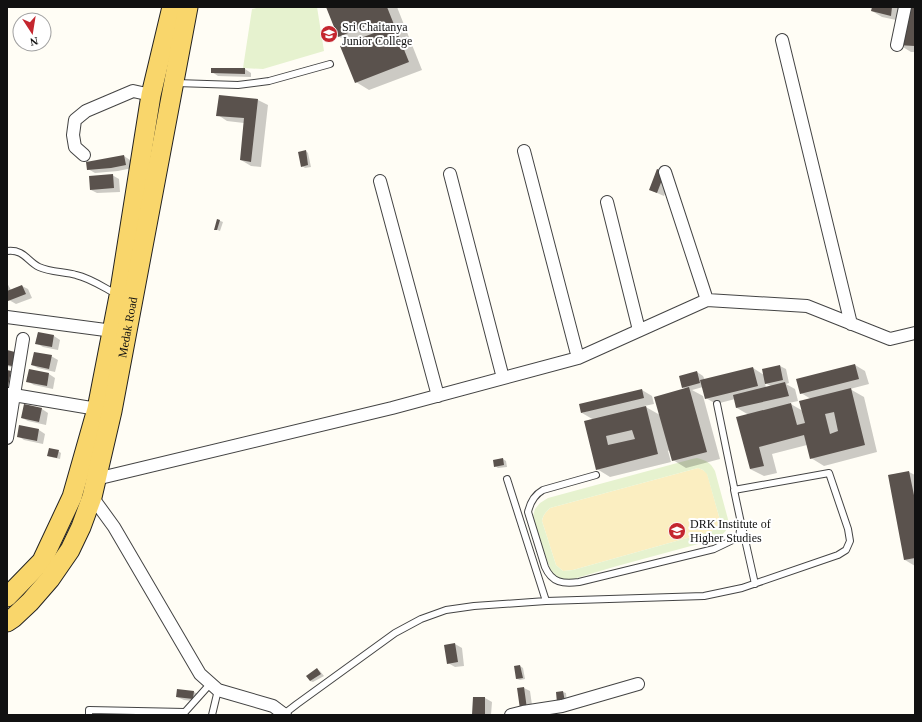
<svg xmlns="http://www.w3.org/2000/svg" width="922" height="722" viewBox="0 0 922 722" font-family="Georgia,serif">
<style>
.sand{fill:#fbeec1}
.pitch{fill:#e6f2cf;fill-rule:evenodd}
.shadow{fill:#0003;fill-rule:evenodd}
.building{fill:#5a524d;fill-rule:evenodd}
.lines{fill:none;stroke-linecap:round;stroke-linejoin:round}
.service-casing{stroke:#444;stroke-width:8}
.minor-casing{stroke:#444;stroke-width:14}
.primary-casing{stroke:#222;stroke-width:21}
.service{stroke:#fff;stroke-width:6}
.minor{stroke:#fff;stroke-width:12}
.primary{stroke:#f9d66b;stroke-width:19}
.labels{text-anchor:middle;stroke-width:4;stroke-linejoin:round;paint-order:stroke}
.poi-label{font-size:12px;fill:#111;stroke:#fff;text-anchor:start}
.street-label{font-size:12px;fill:#111;stroke:#fff}
</style>
<rect width="100%" height="100%" fill="#fffdf5"/>
<path class="sand" d="M698 468 703 470 707 473 720 520 717 527 712 531 573 570 563 571 556 565 542 521C543 515 546 512 550 508Z"/>
<path class="pitch" d="M262 7H317L324 51 263 69 243 68 252 9Z
M697 458C707 461 710 462 715 471L729 523C727 533 721 535 713 540L617 566 570 580 560 579 557 578 551 571 532 519 535 509 540 503 548 498 692 459ZM698 468 703 470 707 474 720 520 717 527 712 531 573 570 563 571 556 565 542 521C543 515 546 512 550 508Z"/>
<path class="shadow" d="M327 7H397L422 70 369 90 356 82 350 43 338 36Z
M873 7H902L901 21 882 17 872 11Z
M912 7H915V52H911L898 44Z
M245 69 251 73V77L218 76 212 72Z
M258 100 268 105 261 167 251 166 241 160 244 123 227 121 218 115Z
M306 151 308 153 311 167 305 168 302 166Z
M124 156 130 160 132 168 118 171 95 173 88 169Z
M657 170 671 177 664 196 650 190Z
M112 175 119 179 120 192 97 193 91 190Z
M218 220 223 222 220 231 215 229Z
M7 283 11 290 22 286 28 289 32 298 16 304 9 300 7 296Z
M38 333 54 336 60 340 58 350 43 347 36 343Z
M7 351 15 353 19 369 7 366Z
M51 356 58 360 55 372 38 368 32 365Z
M855 365 865 371 869 384 850 389 864 397 877 452 824 466 811 458 807 445 772 454 777 473 764 476 750 469 749 415 737 408 735 399 716 404 706 398 703 387 692 390 703 396 720 459 686 468 673 460 670 450 668 451 671 462 610 477 597 469 594 420 582 413 642 390 652 396 654 404 644 406 660 415 686 389 683 387 697 372 703 376 705 380 753 368 764 375 780 366 786 369 789 383 786 384 795 389 798 401 789 403 803 411 811 399 801 393ZM765 383 771 386 766 388Z
M7 371 10 372 17 376 14 389 7 387Z
M30 371 49 374 55 378 53 389 34 385 27 381Z
M24 406 42 409 48 413 46 425 28 421 22 418Z
M20 426 39 430 45 434 43 444 24 440 18 436Z
M58 451 61 453 60 459 51 457 48 456Z
M503 459 506 461 507 467 498 468 495 466Z
M909 472 915 475V566L905 560 889 475Z
M455 644 462 648 464 666 455 667 448 663 445 645Z
M520 666 523 668 525 679 520 680 517 679Z
M317 669 320 671 324 676 313 682 310 681Z
M524 688 530 691 533 712 521 709Z
M194 692 200 695 199 702 184 700 177 697Z
M563 692 566 693 567 704 558 703Z
M474 698H485L492 702 491 715H473Z"/>
<path class="building" d="M326 7H387L409 62 355 83 340 46 374 33 371 24 338 37Z
M872 7H892L891 16 871 11Z
M911 7H915V46L897 45Z
M211 68H245V74L211 73Z
M219 95 258 99 251 162 240 160 244 118 216 116Z
M306 150 308 165 301 167 298 152Z
M124 155 126 165 111 168 87 170 86 162Z
M657 169 665 172 657 193 649 190Z
M113 174 114 188 90 190 89 176Z
M217 219 220 220 217 230H214Z
M22 285 26 294 8 301 7 298V291Z
M38 332 54 335 52 347 35 344Z
M7 350 15 352 12 366 7 365Z
M34 352 52 355 49 369 31 365Z
M855 364 859 379 800 394 796 379Z
M780 365 783 380 765 384 762 369Z
M753 367 758 386 705 399 700 380Z
M29 369 49 373 47 386 26 382Z
M7 370 11 371 8 386H7Z
M697 371 700 383 682 388 679 376Z
M785 382 789 396 736 408 733 395Z
M689 387 707 452 672 461 654 397Z
M851 388 865 445 810 459 804 435 759 447 764 466 750 469 736 417 791 403 797 425 805 423 799 401ZM834 412 838 431 830 434 825 414Z
M642 389 644 398 581 413 579 404Z
M24 404 42 408 39 422 21 418Z
M646 406 658 454 596 470 584 421ZM632 430 635 439 608 445 606 436Z
M19 425 39 429 37 441 17 437Z
M49 448 59 450 57 458 47 456Z
M503 458 504 465 494 467 493 460Z
M909 471 915 500V558L904 560 888 475Z
M455 643 458 662 447 664 444 645Z
M520 665 523 678 516 679 514 666Z
M317 668 321 674 310 681 306 676Z
M524 687 527 709H520L517 688Z
M177 689 194 691 193 699 176 697Z
M563 691 565 702 557 703 556 692Z
M473 697H485V715H472Z"/>
<g class="lines">
<g class="service-casing">
<path id="service" d="M176 83 238 85 269 81 330 64
M7 251C24 249 27 261 39 267 49 272 66 272 76 275 90 278 103 287 116 294
M717 404 735 492
M507 479 546 601
M742 526 755 584
M284 714 297 704 395 633 421 619 446 610 474 606 546 601 704 596 742 588 838 555 846 550 850 541 848 529 829 473 734 490 741 523 739 537 714 549 579 582C563 584 552 583 545 567L528 512C530 503 534 495 543 490L596 475
M89 715V710L185 712
M184 715 185 712 211 683
M212 715 218 690"/>
</g>
<g class="minor-casing">
<path id="minor" d="M782 40 851 324
M897 45 905 7
M524 151 578 358
M84 155 75 147 73 135 75 120 86 111 133 91 151 95
M665 172 707 300
M450 174 503 378
M380 181 438 396
M607 202 639 330
M7 317 113 331
M8 394 97 409
M7 438 23 339
M96 479 392 408 578 358 707 300 807 306 890 339 915 333
M90 494 114 527 200 674 218 690 273 706 285 715
M511 715 523 712 562 706 638 684"/>
</g>
<g class="primary-casing">
<g id="primary">
<path d="M7 597 42 561 72 497 97 409 119 296 151 95 172 7"/>
<path id="s1" d="M7 622 13 618 30 602 50 579 70 550 81 527 92 497 112 411 188 7"/>
</g>
</g>
<use href="#service" class="service"/>
<use href="#minor" class="minor"/>
<use href="#primary" class="primary"/>
</g>
<defs>
<g id="university-disc" transform="scale(0.9)"><circle r="9.5" fill="#c4262e" stroke="#fff"/><path d="M0-5L7-2L0 1L-7-2ZM-4 1L0 2.5L4 1V4Q0 6-4 4Z" fill="#fff"/></g>
</defs>
<g fill-rule="evenodd">
<use href="#university-disc" x="329" y="34"/>
<use href="#university-disc" x="677" y="531"/>
</g>
<g class="labels">
<g class="poi-label">
<text x="342" y="31">Sri Chaitanya<tspan x="342" dy="14">Junior College</tspan></text>
<text x="690" y="528">DRK Institute of<tspan x="690" dy="14">Higher Studies</tspan></text>
</g>
<g class="street-label">
<text dy="4" stroke="none"><textPath href="#s1" startOffset="327">Medak Road</textPath></text>
</g>
</g>
<rect width="922" height="722" fill="none" stroke="#111111" stroke-width="16"/>
<g transform="translate(32 32) rotate(168)"><circle r="19" fill="#ffffff" stroke="#a0a0a0"/>
<path d="M0-3L7 15L0 10L-7 15Z" fill="#c4262e"/>
<text y="-6" font-size="11" font-weight="bold" text-anchor="middle" fill="#111111">N</text>
</g>
</svg>
